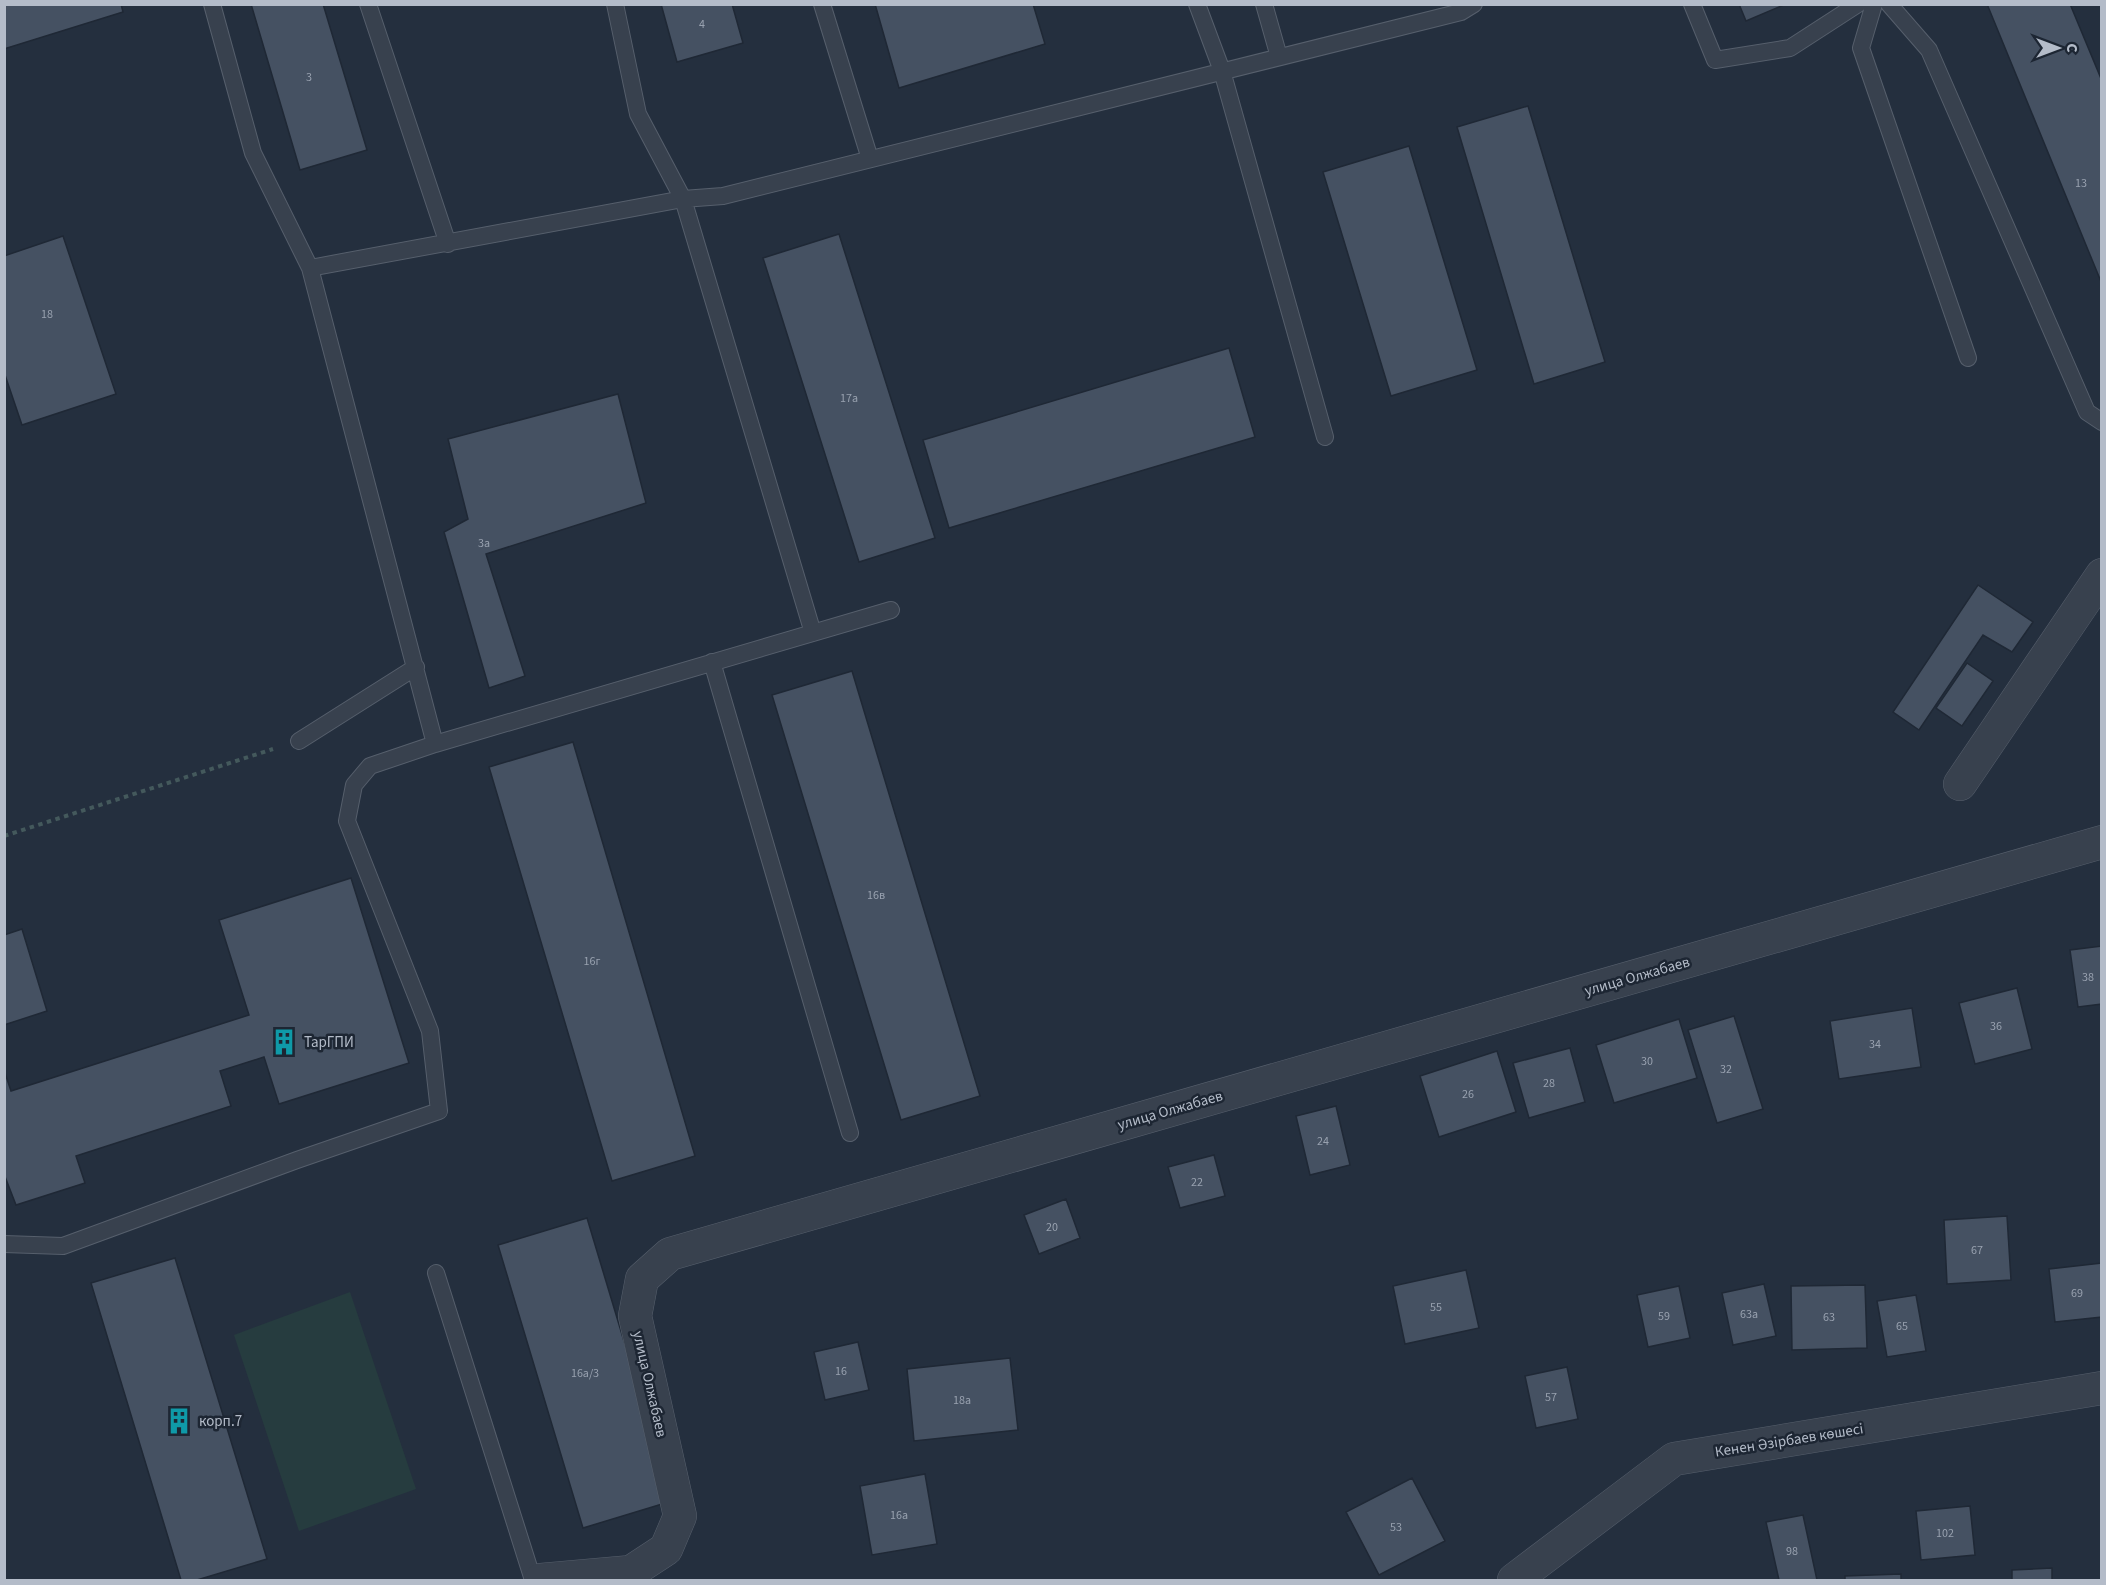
<svg xmlns="http://www.w3.org/2000/svg" width="2106" height="1585" viewBox="0 0 2106 1585" font-family="'Source Sans 3',sans-serif">
<style>
.pitch{fill:#263c3f}
.building{fill:#455162;stroke:#1f2835;stroke-width:1.5}
.lines{fill:none;stroke-linecap:round;stroke-linejoin:round}
.lane-casing{stroke:#565f6c;stroke-width:18}
.street-casing{stroke:#565f6c;stroke-width:34}
.path{stroke:#44595c;stroke-width:4;stroke-dasharray:4.5 4.5;stroke-linecap:butt}
.lane{stroke:#38414e;stroke-width:16}
.street{stroke:#38414e;stroke-width:33}
.labels{text-anchor:middle;stroke-width:5;stroke-linejoin:round;paint-order:stroke}
.number-label{font-size:12px;fill:#98a1af}
.street-label{font-size:15px;fill:#b4bcc9;stroke:#1d2633}
.poi-label{font-size:15px;fill:#b4bcc9;stroke:#1d2633;text-anchor:start}
</style>
<rect width="100%" height="100%" fill="#242f3e"/>
<path class="pitch" d="M350 1292 416 1489 299 1531 234 1335Z"/>
<path class="building" d="M4 4H121L123 12 4 49Z
M251 4H323L367 150 300 170Z
M661 4H732L743 43 677 62Z
M875 4H1033L1045 44 899 88Z
M1739 4H1786L1746 21Z
M1987 4H2070L2102 81V284Z
M1528 106 1605 362 1534 384 1457 127Z
M1409 146 1477 370 1391 396 1323 172Z
M839 234 935 538 859 562 763 258Z
M63 236 116 394 22 425 4 372V256Z
M1229 348 1255 437 949 528 923 440Z
M618 394 646 503 486 554 525 676 489 688 444 532 468 519 448 439Z
M1978 585 2033 622 2012 652 1983 635 1919 730 1893 712Z
M1967 663 1993 681 1962 726 1936 708Z
M852 671 980 1096 901 1120 772 695Z
M573 742 695 1156 612 1181 489 767Z
M351 878 409 1063 279 1104 264 1057 220 1071 231 1106 76 1156 85 1183 16 1205 4 1174V1070L11 1091 249 1015 219 920Z
M22 929 47 1011 4 1025V935Z
M2102 946V1004L2078 1007 2070 950Z
M2017 988 2032 1049 1975 1064 1959 1003Z
M1912 1008 1921 1067 1839 1079 1830 1021Z
M1734 1016 1763 1109 1717 1123 1688 1030Z
M1679 1019 1697 1078 1614 1103 1596 1045Z
M1570 1048 1585 1102 1529 1118 1513 1063Z
M1497 1051 1516 1112 1439 1137 1420 1076Z
M1336 1106 1350 1165 1310 1175 1296 1116Z
M1214 1155 1225 1196 1180 1208 1168 1167Z
M1066 1199 1080 1238 1039 1254 1024 1215Z
M2007 1216 2011 1280 1947 1284 1944 1220Z
M587 1218 672 1501 583 1528 498 1245Z
M175 1258 267 1559 197 1580H181L91 1283Z
M2102 1263V1317L2055 1322 2049 1269Z
M1466 1270 1479 1328 1405 1344 1393 1286Z
M1764 1284 1776 1336 1733 1345 1722 1293Z
M1865 1285 1867 1348 1792 1350 1791 1286Z
M1679 1286 1690 1338 1648 1347 1637 1295Z
M1916 1295 1926 1351 1887 1357 1877 1301Z
M858 1342 869 1390 825 1400 814 1352Z
M1010 1358 1018 1430 914 1441 907 1369Z
M1567 1367 1578 1419 1536 1428 1525 1376Z
M925 1474 937 1544 872 1555 860 1486Z
M1412 1478 1445 1541 1379 1575 1346 1512Z
M1970 1506 1975 1555 1921 1560 1916 1511Z
M1803 1515 1817 1580H1779L1766 1522Z
M2052 1568V1580H2012V1570Z
M1901 1574V1580H1845V1576Z"/>
<g class="lines">
<g class="lane-casing">
<path id="lane" d="M212 4 253 153 310 268 435 744 891 610
M368 4 448 244
M615 4 638 114 683 199 813 633
M822 4 870 159
M1197 4 1222 71 1325 437
M1264 4 1279 57
M1692 4 1715 60 1790 48 1858 4
M1874 4 1861 48 1968 358
M1889 4 1929 50 2087 412 2102 422
M310 268 683 199 723 196 1461 12 1474 4
M712 662 850 1133
M299 741 416 667
M4 1244 63 1246 297 1160 439 1111 430 1031 347 821 354 785 370 766 435 744
M436 1273 533 1580"/>
</g>
<g class="street-casing">
<path id="street" d="M1960 784 2102 575
M541 1580 631 1572 666 1549 680 1516 635 1316 642 1279 670 1254 2102 842
M1514 1580 1674 1459 2102 1388"/>
</g>
<path class="path" d="M4 836 273 749"/>
<use href="#lane" class="lane"/>
<use href="#street" class="street"/>
</g>
<defs>
<g id="building-bare" transform="scale(2.07)"><path d="M-4-6H4V6H1V3H-1V6H-4ZM-2.5-4.3h1.7v1.8h-1.7ZM.8-4.3h1.7v1.8H.8ZM-2.5-1h1.7V.8h-1.7ZM.8-1h1.7V.8H.8Z" fill="#0f9aa8" stroke="#1d2633" stroke-width="2.5" paint-order="stroke"/></g>
</defs>
<g fill-rule="evenodd">
<use href="#building-bare" x="284" y="1042"/>
<use href="#building-bare" x="179" y="1421"/>
</g>
<g class="labels">
<g class="number-label">
<text x="702" y="28">4</text>
<text x="309" y="81">3</text>
<text x="2081" y="187">13</text>
<text x="47" y="318">18</text>
<text x="849" y="402">17а</text>
<text x="484" y="547">3а</text>
<text x="876" y="899">16в</text>
<text x="592" y="965">16г</text>
<text x="2088" y="981">38</text>
<text x="1996" y="1030">36</text>
<text x="1875" y="1048">34</text>
<text x="1647" y="1065">30</text>
<text x="1726" y="1073">32</text>
<text x="1549" y="1087">28</text>
<text x="1468" y="1098">26</text>
<text x="1323" y="1145">24</text>
<text x="1197" y="1186">22</text>
<text x="1052" y="1231">20</text>
<text x="1977" y="1254">67</text>
<text x="2077" y="1297">69</text>
<text x="1436" y="1311">55</text>
<text x="1749" y="1318">63а</text>
<text x="1664" y="1320">59</text>
<text x="1829" y="1321">63</text>
<text x="1902" y="1330">65</text>
<text x="841" y="1375">16</text>
<text x="585" y="1377">16а/3</text>
<text x="1551" y="1401">57</text>
<text x="962" y="1404">18а</text>
<text x="899" y="1519">16а</text>
<text x="1396" y="1531">53</text>
<text x="1945" y="1537">102</text>
<text x="1792" y="1555">98</text>
</g>
<g class="street-label">
<text transform="translate(1637 976) rotate(-16)" y="5">улица Олжабаев</text>
<text transform="translate(1170 1110) rotate(-16)" y="5">улица Олжабаев</text>
<text transform="translate(650 1384) rotate(77)" y="5">улица Олжабаев</text>
<text transform="translate(1789 1440) rotate(-9)" y="5">Кенен Әзірбаев көшесі</text>
</g>
<g class="poi-label">
<text x="304" y="1047">ТарГПИ</text>
<text x="199" y="1426">корп.7</text>
</g>
</g>
<rect width="2106" height="1585" fill="none" stroke="#b4bcc9" stroke-width="12"/>
<g transform="translate(2058 48) rotate(90)" stroke="#1d2633" stroke-width="4.5" paint-order="stroke">
<path d="M0-4.5L10 22L0 15L-10 22Z" fill="#b4bcc9"/>
<text y="-9" font-size="16" font-weight="bold" text-anchor="middle" fill="#b4bcc9">С</text>
</g>
</svg>
